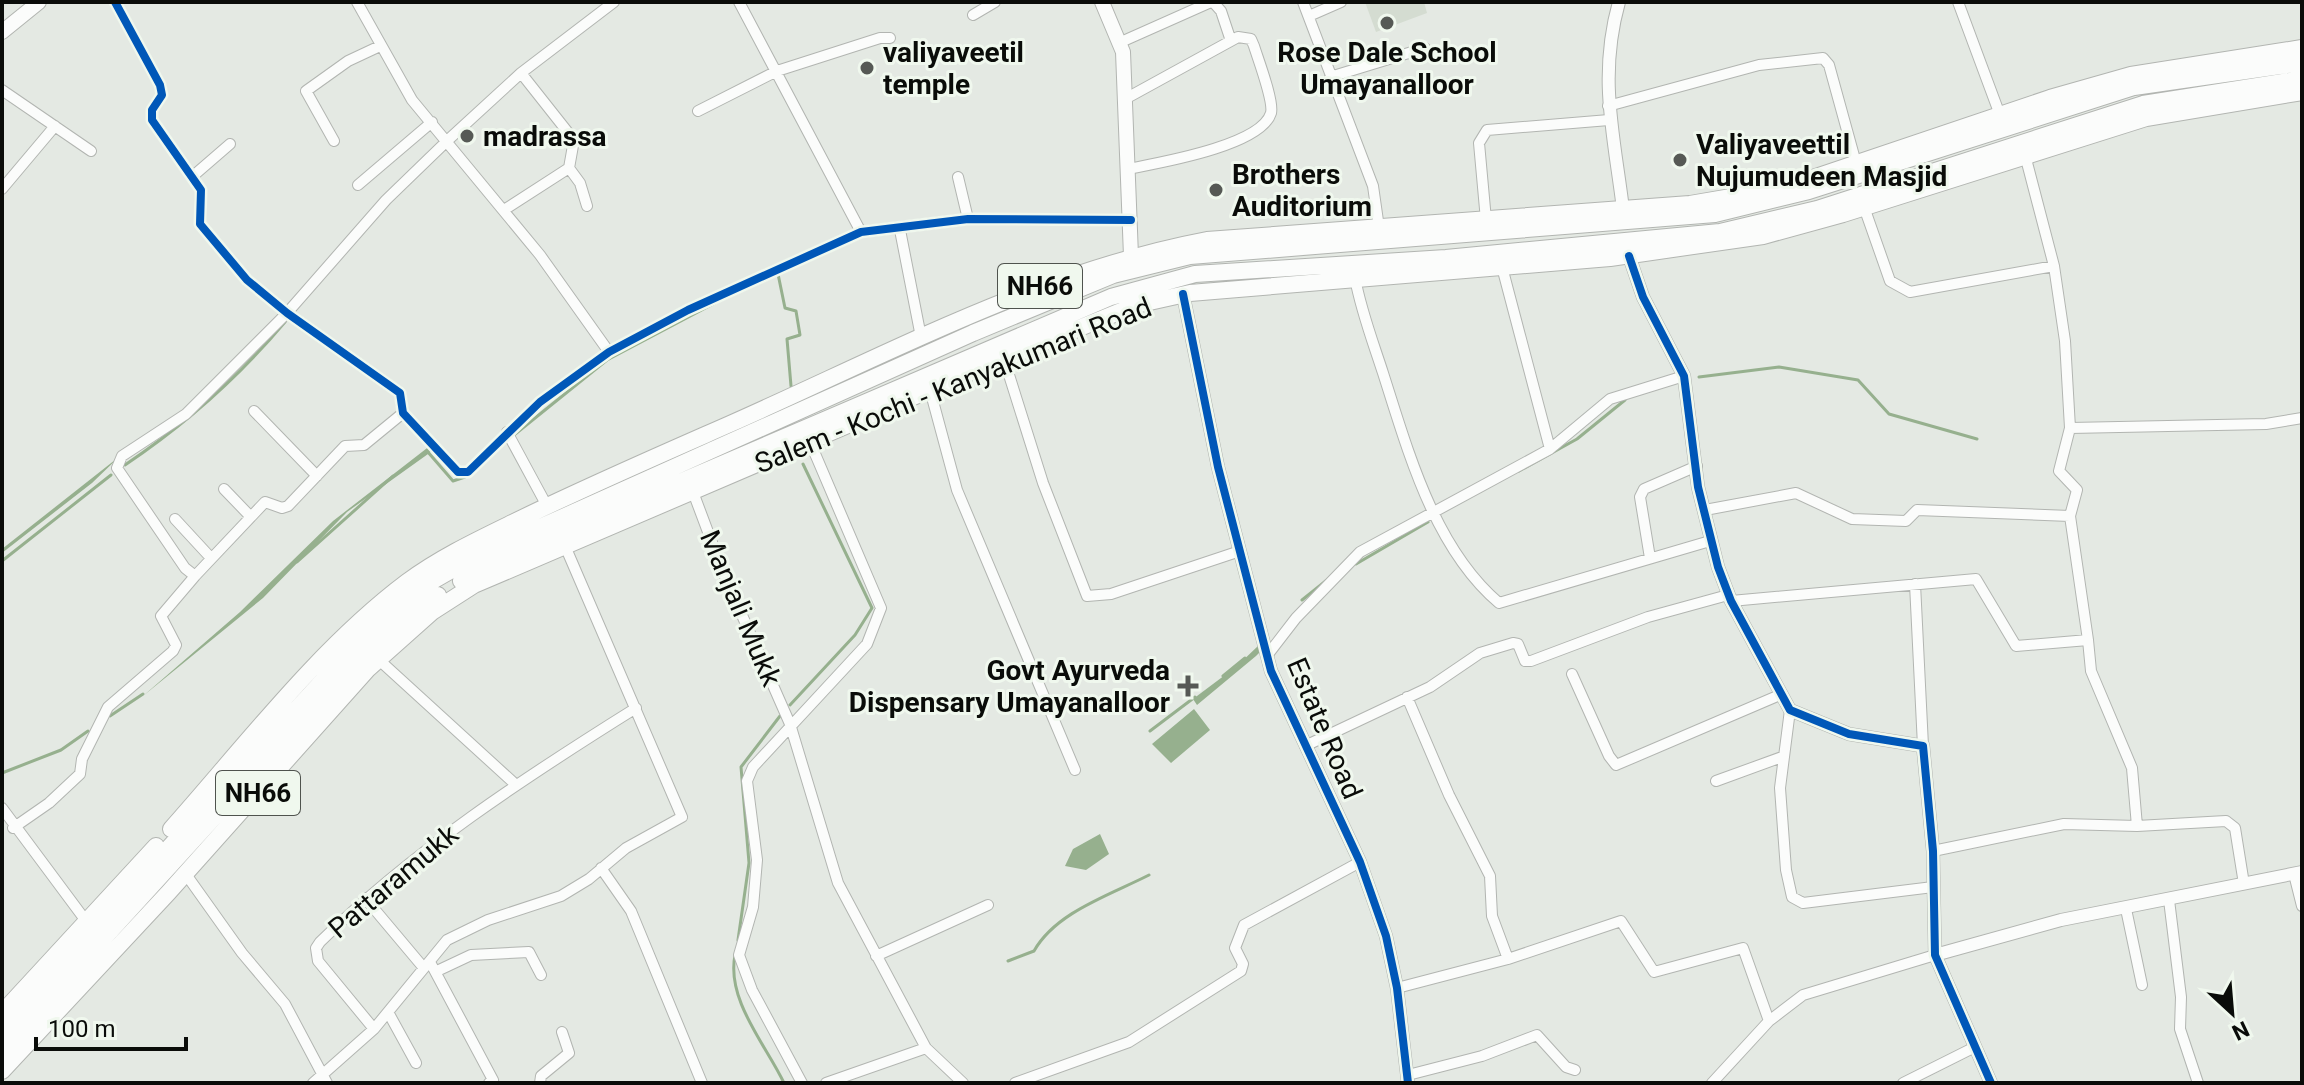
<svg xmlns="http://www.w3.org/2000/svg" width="2304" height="1085" viewBox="0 0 2304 1085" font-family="Roboto,sans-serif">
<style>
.built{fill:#d4dcd1}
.water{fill:#96b08e}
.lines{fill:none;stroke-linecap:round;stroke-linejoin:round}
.stream{stroke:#96b08e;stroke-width:3}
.minor-casing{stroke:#b2b5b1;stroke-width:12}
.tertiary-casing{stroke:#b2b5b1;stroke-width:14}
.secondary-casing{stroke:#b2b5b1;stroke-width:16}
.trunk-casing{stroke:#b2b5b1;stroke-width:18}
.minor{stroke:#fbfcfb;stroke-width:10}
.tertiary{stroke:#fbfcfb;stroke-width:12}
.secondary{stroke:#fbfcfb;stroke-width:14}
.trunk{stroke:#fbfcfb;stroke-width:16}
.cycleway-casing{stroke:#f0f8ee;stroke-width:13}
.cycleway{stroke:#0057b8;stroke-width:8}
.poi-dot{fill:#565955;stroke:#f0f8ee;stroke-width:3}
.labels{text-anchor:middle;stroke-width:6;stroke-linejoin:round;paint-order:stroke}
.shield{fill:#f0f8ee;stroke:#4f534e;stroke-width:2}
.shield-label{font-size:26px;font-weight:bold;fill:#0a0c09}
.poi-label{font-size:28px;font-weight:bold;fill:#0a0c09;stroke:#f0f8ee;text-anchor:start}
.street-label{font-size:28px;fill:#0a0c09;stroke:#f0f8ee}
</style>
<rect width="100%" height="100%" fill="#e4e9e3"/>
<path class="built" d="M1365 2H1424L1427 13 1376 32Z"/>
<path class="water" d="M431 445 435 449 347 512 263 598 143 696 240 612 333 521Z
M120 456 92 483 2 553V549Z
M1258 646 1260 652 1256 656 1197 705 1193 699 1237 666Z
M1194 709 1210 730 1171 763 1152 744Z
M1100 834 1109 854 1086 870 1065 866 1073 849Z"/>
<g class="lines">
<path class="stream" d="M778 274 785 308 796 311 800 335 787 339 791 386
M1699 377 1779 367 1858 380 1889 414 1977 439
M514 435 607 360 715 303
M427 451 453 481 465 477
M125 465C186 424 238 378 285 322
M1519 471 1577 439 1625 400
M2 561 111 475
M297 562 393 476
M1356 564 1428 522
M1302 600 1327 580
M1223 676 1245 658
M790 705 855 635 872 608 803 464
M110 716 143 694
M1150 731 1195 697
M2 773 61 750 88 731
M738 940 749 863 741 767 780 716
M735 955C726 1000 766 1045 784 1083
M1008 961 1034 951C1056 912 1110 895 1149 875"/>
<g class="minor-casing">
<path id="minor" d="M115 2 160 85 162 95 152 110V120L201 190 200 224 247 280 287 313 400 393 403 413 458 472H468L540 402 609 352 688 310 861 232 968 219 1131 220
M357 2 412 100 540 255 609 352
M739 2 861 232
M1213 2 1221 11 1230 38
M1303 2 1373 186 1379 228
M1958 2 2000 115
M973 15 995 2
M1309 16 1341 2
M1121 42 1211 2
M521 73 574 140 569 168
M1330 77 1425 48
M2 90 91 151
M1125 99 1238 37 1251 39 1254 46C1258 59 1274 101 1271 113 1261 146 1158 163 1128 169
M1608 106 1759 65 1823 58 1829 65 1856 163
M698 111 777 71 880 38H890
M334 141 306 91 348 61 380 46
M193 176 230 144
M958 177 968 219
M358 185 432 122
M2 189 55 126
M1864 207 1890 281 1910 292 2054 266
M504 210 569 168 580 183 587 206
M1486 220 1479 143 1487 130 1609 120
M900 230 921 337
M1502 267 1550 449
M1355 278C1361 311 1373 342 1383 373 1408 451 1434 548 1499 603L1710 541
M1004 359 1043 483 1087 596 1111 594 1240 551
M930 390 957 490 1075 770
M254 411 317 476
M403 413 364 445 345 446 288 506 282 508 265 502 195 576 185 568 117 468 122 456 186 414 287 313 386 200 448 140 521 73 614 2
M2070 428 2266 424 2302 418
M507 432 547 506
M224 489 250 516
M693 492 723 572 790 724 838 883 926 1048 963 1083
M1705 510 1796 493 1852 519 1906 521 1917 510 2070 516 2077 490 2059 471 2070 428 2065 341 2054 266 2025 155
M2070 516 2088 640
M175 519 211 558
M1650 558 1640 497 1644 489 1697 466
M1915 584 1923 746
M1731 601 1976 579 2016 646 2088 640 2091 671 2132 768 2137 826
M1269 653 1296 618 1360 552 1550 449 1610 399 1684 376
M378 659 515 784
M1572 674 1609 756 1616 765 1782 694
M1407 697 1449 795 1490 876 1492 916 1508 959
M1790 710 1780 788 1786 870 1792 897 1803 903 1933 887
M1305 746 1430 687 1480 653 1513 643 1518 644 1525 661H1531L1648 617 1728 595
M1716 781 1782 757
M2 808 86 921
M13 828 49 803 80 774 82 759 108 707 173 651 176 645 161 616 195 576
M1933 851 2064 824 2137 826 2226 821 2235 828 2244 884
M601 868 631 911 702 1083
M185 873 242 953 285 1004 327 1083
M2294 874 2302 906
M365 898 423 967
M2169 900 2181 997 2180 1029 2198 1083
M2126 909 2142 985
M876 956 988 905
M430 962 493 1080 489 1083
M437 971 471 955 529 952 541 975
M1397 988 1508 959 1621 921 1654 972 1743 948 1769 1021
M388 1012 416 1063
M374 1029 318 961 316 948 320 942C414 850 524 778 636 708
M1408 1075 1482 1056 1537 1035 1566 1067 1575 1070
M313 1083 374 1029 447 940 488 920 561 896 589 879 626 848 682 817 565 546
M540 1083 541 1076 569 1053 562 1032
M802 1083 752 990 739 955 753 907 757 860 747 781 753 767 867 644 881 608 810 442
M826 1083 926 1048
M1015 1083 1129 1042 1241 971 1243 964 1235 948 1244 925 1360 862
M1712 1083 1769 1021 1803 995 1935 955
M1903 1083 1975 1047"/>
</g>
<g class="tertiary-casing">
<path id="tertiary" d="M1619 2C1598 77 1614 135 1623 209
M1629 256 1643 297 1684 376 1698 487 1718 567 1731 601 1790 710 1849 734 1923 746 1933 851 1935 955 1991 1083
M1183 294 1218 467 1271 671 1360 862 1386 936 1397 988 1408 1083
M1935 955 2061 920 2302 872"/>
</g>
<g class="secondary-casing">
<path id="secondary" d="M1102 2 1123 52 1131 256
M2 32 39 2"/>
</g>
<g class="trunk-casing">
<path id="trunk" d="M461 581 547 539 1111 297 1195 274 1446 258 1720 232 1817 209 2143 104 2302 79
M171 829C244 747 319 648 407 582 438 559 473 542 508 525 581 489 655 457 730 424 886 355 1038 272 1207 240L1690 204 1783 188 2050 98 2131 75 2302 48
M2 1013 156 846
M2 1029 361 639 397 606 436 579 476 556 973 333 1113 275 1190 256 1715 214 1809 191 2134 87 2302 63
M2 1050 323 698 410 614 438 595
M2 1071 168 893 368 669 432 612 474 585 974 371 1136 305 1190 293 1610 258 1763 236 1843 214 2146 118 2302 92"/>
</g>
<use href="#minor" class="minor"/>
<use href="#tertiary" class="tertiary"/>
<use href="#secondary" class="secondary"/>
<use href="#trunk" class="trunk"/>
<g class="cycleway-casing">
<path id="cycleway" d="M115 2 160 85 162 95 152 110V120L201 190 200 224 247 280 287 313 400 393 403 413 458 472H468L540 402 609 352 688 310 861 232 968 219 1131 220
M1629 256 1643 297 1684 376 1698 487 1718 567 1731 601 1790 710 1849 734 1923 746 1933 851 1935 955 1991 1083
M1183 294 1218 467 1271 671 1360 862 1386 936 1397 988 1408 1083"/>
</g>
<use href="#cycleway" class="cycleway"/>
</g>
<g class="poi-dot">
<circle cx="1387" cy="23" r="8"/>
<circle cx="867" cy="68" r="8"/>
<circle cx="467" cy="136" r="8"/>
<circle cx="1680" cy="160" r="8"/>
<circle cx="1216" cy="190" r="8"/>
<path d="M1184 674h8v8h8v8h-8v8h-8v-8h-8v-8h8z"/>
</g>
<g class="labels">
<g class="shield">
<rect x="998" y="264" width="84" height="44" rx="6"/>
<rect x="216" y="771" width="84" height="44" rx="6"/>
</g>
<g class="shield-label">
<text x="1040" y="295">NH66</text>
<text x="258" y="802">NH66</text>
</g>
<g class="poi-label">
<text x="883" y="62">valiyaveetil<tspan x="883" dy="32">temple</tspan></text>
<text x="1387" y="62" text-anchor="middle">Rose Dale School<tspan x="1387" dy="32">Umayanalloor</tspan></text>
<text x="483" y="146">madrassa</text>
<text x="1696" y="154">Valiyaveettil<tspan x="1696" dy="32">Nujumudeen Masjid</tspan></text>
<text x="1232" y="184">Brothers<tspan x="1232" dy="32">Auditorium</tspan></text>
<text x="1170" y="680" text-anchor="end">Govt Ayurveda<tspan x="1170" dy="32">Dispensary Umayanalloor</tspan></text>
</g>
<g class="street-label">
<text transform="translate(953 385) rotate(-22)" y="10">Salem - Kochi - Kanyakumari Road</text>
<text transform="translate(741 608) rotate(67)" y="10">Manjali Mukk</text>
<text transform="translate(1325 728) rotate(67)" y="10">Estate Road</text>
<text transform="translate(393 881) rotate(-40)" y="10">Pattaramukk</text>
</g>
</g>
<rect width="2304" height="1085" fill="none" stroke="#0a0c09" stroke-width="8"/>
<g transform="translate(2232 1013) rotate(154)" stroke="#f0f8ee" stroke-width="6" paint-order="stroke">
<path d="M0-6L14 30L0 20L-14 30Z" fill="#0a0c09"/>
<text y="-12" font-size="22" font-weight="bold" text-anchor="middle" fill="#0a0c09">N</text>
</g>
<path d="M36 1037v12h150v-12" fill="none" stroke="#0a0c09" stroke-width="4"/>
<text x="48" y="1037" font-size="24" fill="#0a0c09" stroke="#f0f8ee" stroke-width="6" paint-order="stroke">100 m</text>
</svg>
